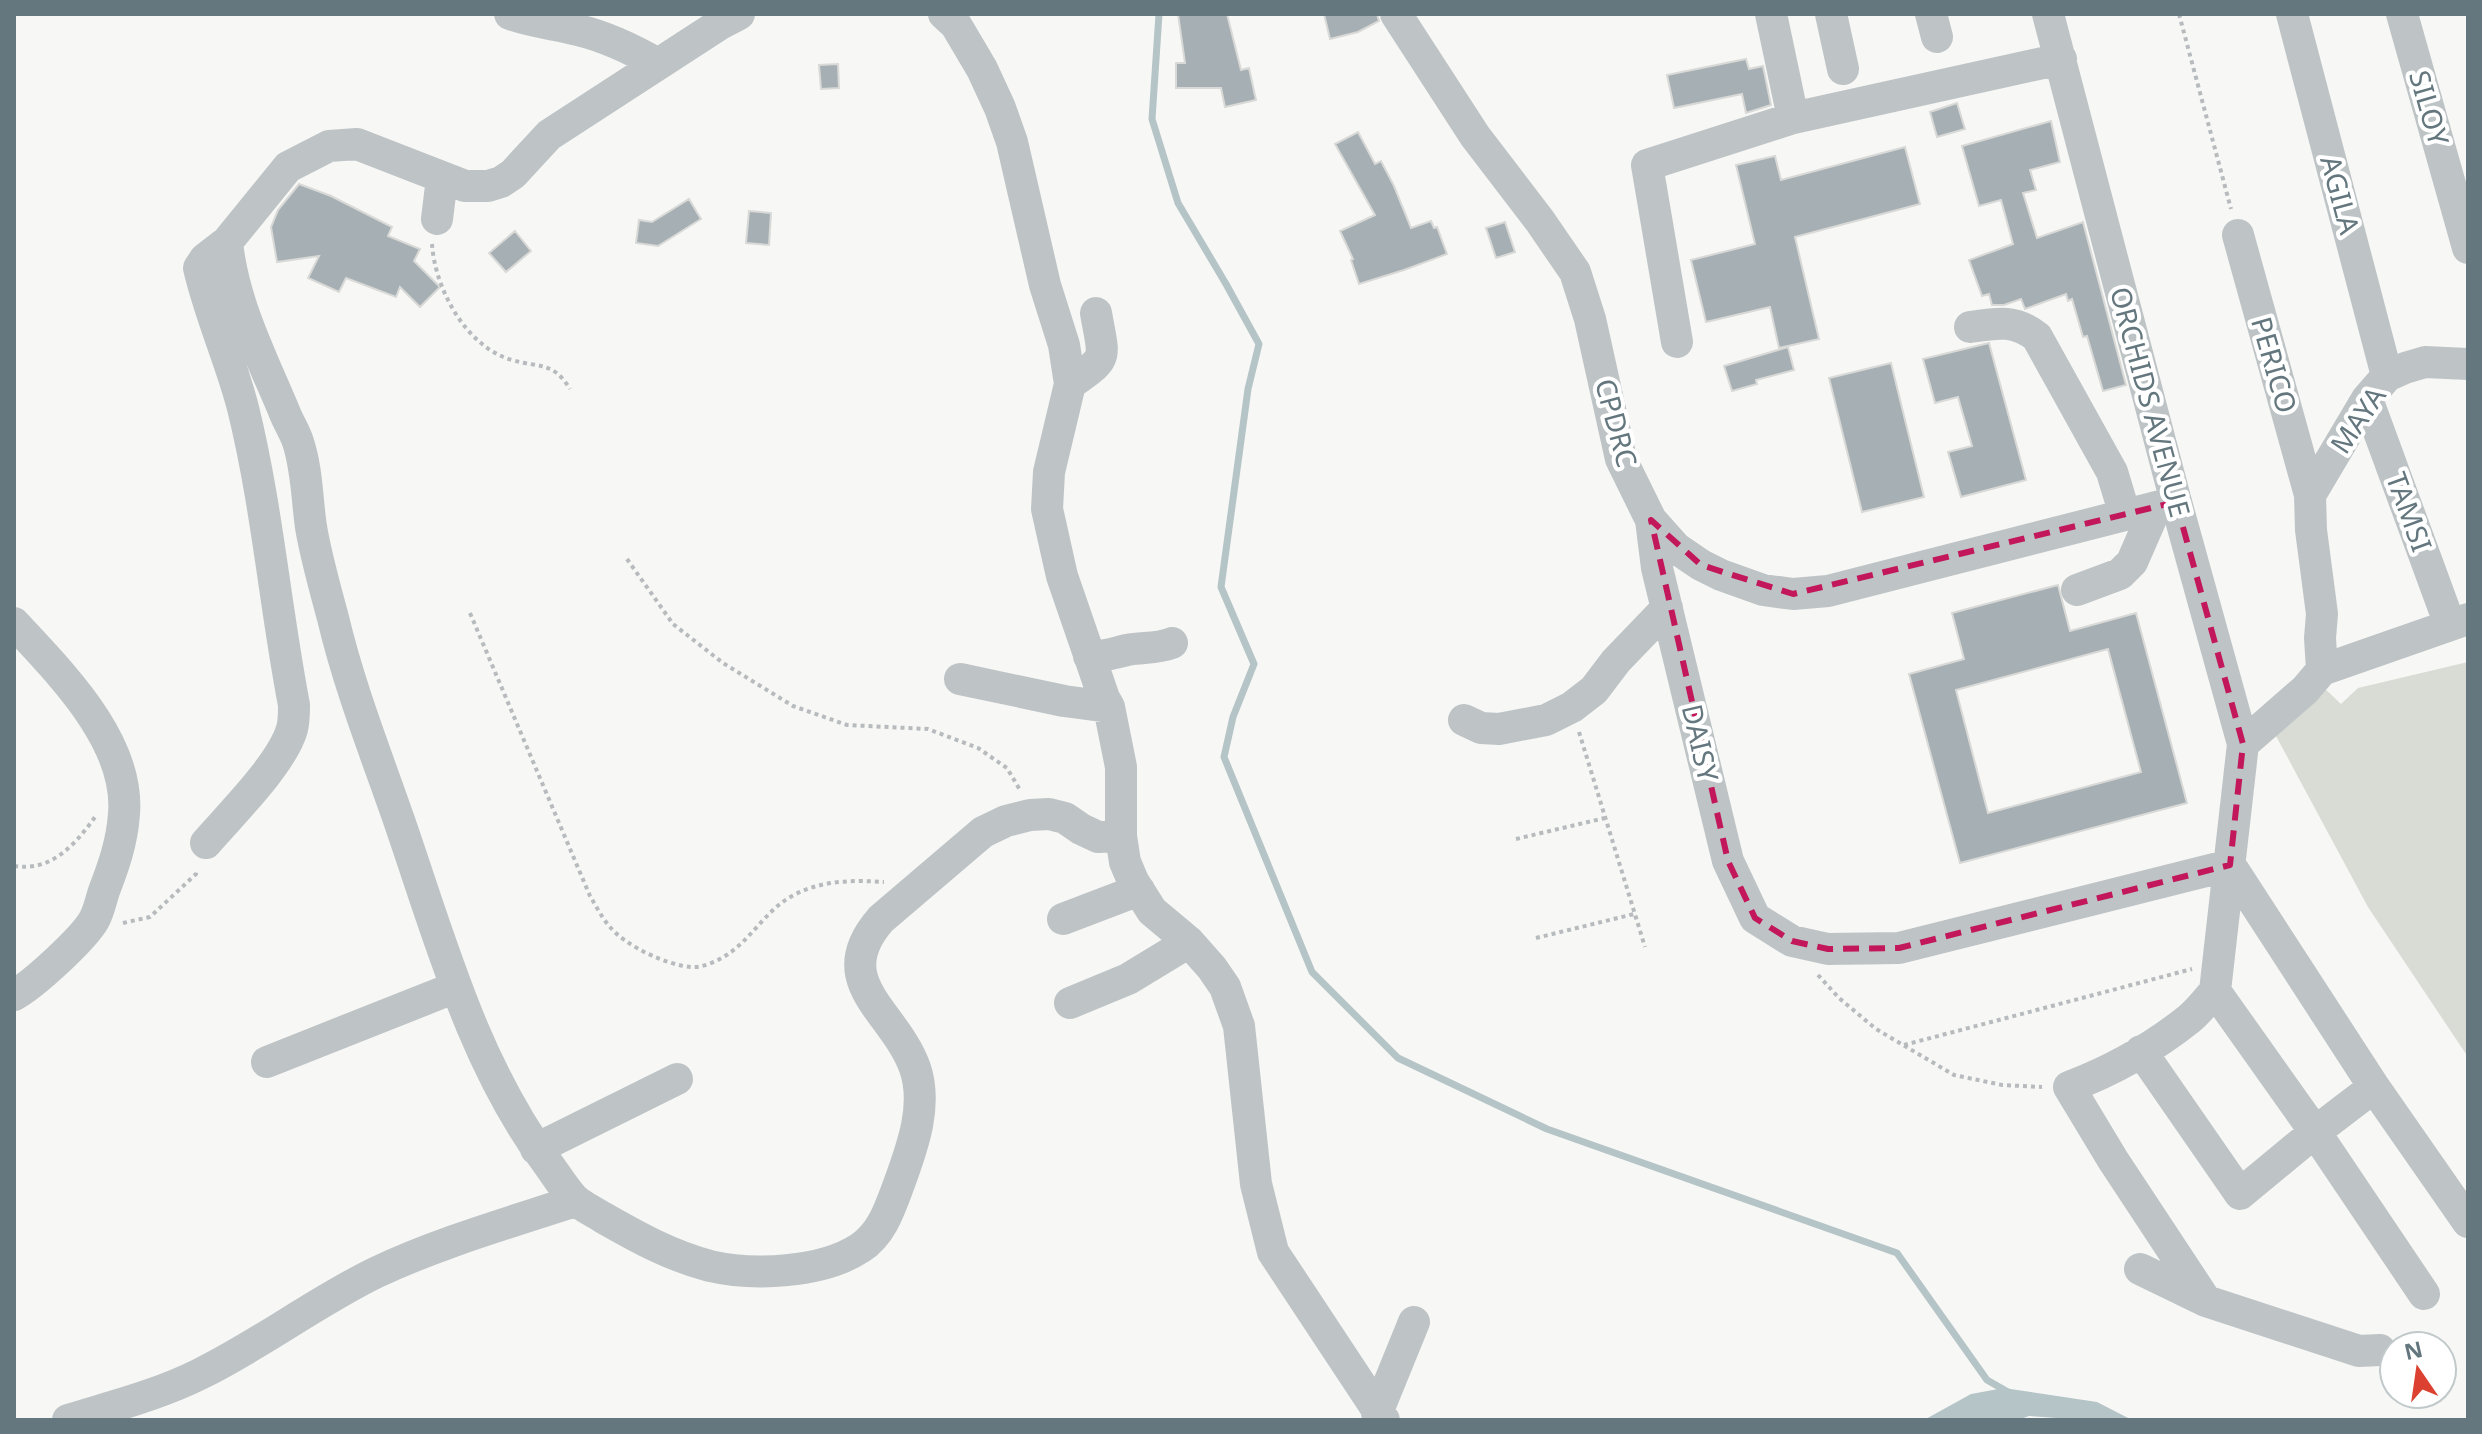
<svg xmlns="http://www.w3.org/2000/svg" width="2482" height="1434" viewBox="0 0 2482 1434" font-family="'Noto Sans',sans-serif">
<style>
.green{fill:#d8dcd4}
.water{fill:#b5c4c6}
.lines{fill:none;stroke-linecap:round;stroke-linejoin:round}
.stream{stroke:#b5c4c6;stroke-width:7}
.building{fill:#a6b0b4;stroke:#d9d9d7;stroke-width:2;fill-rule:evenodd}
.path{stroke:#b7bbbd;stroke-width:4;stroke-dasharray:4 4;stroke-linecap:butt}
.minor{stroke:#bec4c6;stroke-width:32}
.marked{fill:none;stroke:#c2185b;stroke-width:6;stroke-dasharray:16 10;stroke-linejoin:round}
.labels{text-anchor:middle;stroke-width:8;stroke-linejoin:round;paint-order:stroke}
.street-label{font-size:28px;fill:#64777e;stroke:#fff}
</style>
<rect width="100%" height="100%" fill="#f7f7f5"/>
<path class="green" d="M2468 662V1057L2368 907 2276 736 2322 686 2341 704 2358 688Z"/>
<path class="water" d="M2004 1388 2097 1402 2132 1420H2085L2029 1416 2018 1420H1924L1971 1394Z"/>
<g class="lines">
<path class="stream" d="M1159 14 1152 119 1178 203 1226 284 1259 344 1248 389 1221 587 1254 664 1233 717 1224 757 1312 972 1398 1058 1547 1129 1897 1253 1987 1380 2008 1392"/>
</g>
<path class="building" d="M1178 14H1227L1241 70 1249 68 1256 100 1225 107 1221 88H1176V63H1185Z
M1324 14H1377L1379 21 1358 32 1330 39Z
M1746 59 1749 69 1763 66 1771 105 1746 113 1742 94 1674 108 1667 75Z
M838 64 839 88 821 89 819 65Z
M1957 103 1965 129 1937 137 1930 112Z
M2051 121 2060 162 2030 170 2036 190 2023 193 2037 238 2083 222 2126 385 2103 391 2087 336 2083 337 2072 299 2068 301 2066 294 2025 309 2021 299 2004 305H1992L1989 294 1982 296 1969 260 2013 244 2001 200 1979 206 1962 146Z
M1358 132 1375 164 1381 161 1394 186 1411 228 1431 221 1434 228 1437 227 1447 254 1404 270 1359 284 1351 260 1353 259 1340 231 1375 215 1335 144Z
M1905 147 1920 204 1795 237 1819 339 1779 348 1770 307 1706 322 1691 260 1755 244 1736 165 1775 156 1781 180Z
M299 184 331 196 392 227 388 236 420 249 414 261 440 287 420 307 400 287 396 297 346 278 339 292 308 278 319 256 277 262 271 227 278 210Z
M689 199 701 219 658 246 636 243 639 220 652 222Z
M749 211 771 213 769 245 746 243Z
M1505 222 1515 252 1496 258 1486 228Z
M515 231 531 251 506 272 489 253Z
M1989 343 2026 480 1961 497 1948 452 1972 446 1958 397 1935 403 1923 359Z
M1788 347 1794 370 1756 380 1757 384 1732 391 1724 366Z
M1891 363 1924 497 1862 512 1829 378Z
M2058 585 2070 631 2136 613 2187 803 1960 863 1909 674 1964 659 1952 613ZM2108 649 2141 772 1988 813 1956 690Z"/>
<g class="lines">
<path class="path" d="M2179 14 2231 209
M432 244C435 289 466 347 512 360 539 368 553 361 570 389
M627 559 673 624 723 663 793 706 847 725 928 729 978 748 1007 768 1020 790
M470 613 590 896C596 906 602 918 610 927 626 946 666 965 691 967 704 968 720 960 731 952 754 935 768 908 794 895 822 880 854 880 884 882
M1579 732 1645 947
M1516 839 1605 818
M14 866C51 872 75 845 95 817
M123 923 150 917 196 874 197 869
M1536 938 1634 914
M1818 975 1839 998 1876 1029 1954 1075 2002 1085 2042 1087
M1904 1045 2192 969"/>
<path class="minor" d="M510 14C532 22 555 24 578 30 607 37 632 49 658 64
M944 14 956 25 982 69 1000 108 1012 142 1045 285 1064 345 1070 384 1049 472 1047 509 1062 576 1104 698 1109 707 1121 767V836L1125 862 1133 881 1152 911 1189 942 1212 968 1225 987 1239 1026 1256 1184 1273 1252 1384 1420
M1396 14 1475 136 1540 221 1575 272 1590 319 1621 459 1651 520 1676 548 1701 565 1721 575 1763 590 1793 594 1828 591 2176 502
M1771 14 1793 118
M1831 14 1843 69
M1931 14 1937 37
M2048 14 2176 502 2243 744 2215 991C2207 1000 2199 1011 2189 1019 2154 1047 2111 1071 2069 1087L2113 1160 2206 1301
M2292 14 2387 376
M2402 14 2468 248
M437 219 442 178
M2238 235 2310 495 2311 530 2322 614 2320 638 2322 670
M227 242C233 302 261 356 284 411 288 422 295 432 298 442 307 469 307 499 311 527 316 557 325 588 333 618 350 690 378 759 402 829 441 943 475 1066 548 1164 556 1175 564 1188 573 1198 581 1206 593 1211 602 1217 637 1237 671 1256 710 1266 753 1276 822 1273 860 1248 882 1234 890 1208 899 1184 912 1148 928 1106 915 1068 895 1011 826 982 881 919L983 832 1006 821 1030 815 1049 814 1065 818 1081 829 1098 837 1121 836
M1970 327C1996 323 2015 319 2037 337L2112 472 2125 515
M1677 342 1647 165 1793 118 2061 59
M1070 384C1110 356 1104 360 1096 313
M2367 399 2450 625
M2310 495 2367 399 2387 376 2405 368 2425 362 2468 364
M1651 520 1657 568 1728 861 1755 918 1792 941 1828 949 1899 948 2230 865
M2077 590 2120 574 2132 562 2156 507
M14 623C60 673 130 741 124 814 122 842 114 865 104 891 101 900 99 911 94 920 83 939 33 985 14 995
M1089 656C1104 657 1113 653 1127 650 1143 647 1157 649 1172 643
M960 679 1064 701 1109 707
M1464 720 1481 728 1499 729 1546 720 1572 707 1594 690 1616 661 1667 608
M2243 744 2305 690 2322 670 2468 619
M206 843C230 815 282 764 292 729 294 722 294 712 294 705 275 606 267 505 243 408 231 361 210 316 199 268L205 259 227 242 288 167 329 146 357 144 465 186H488L501 182 513 174 549 135 720 24 739 14
M2230 865 2374 1087 2468 1222
M1063 919 1139 890
M2215 991 2315 1132 2424 1294
M1070 1003 1128 979 1189 942
M2141 1051 2240 1194 2315 1132 2374 1087
M267 1062 456 987
M536 1149 677 1079
M2140 1269 2206 1301 2359 1351 2380 1350
M1377 1413 1414 1322
M68 1420C113 1406 158 1395 200 1374 261 1344 314 1303 375 1273 438 1243 508 1223 575 1201"/>
</g>
<path class="marked" d="M2176 502 2243 744 2230 865 1899 948 1828 949 1792 941 1755 918 1728 861 1651 520 1701 565 1793 594Z"/>
<g class="labels">
<g class="street-label">
<text transform="translate(2429 108) rotate(74)" y="10">SILOY</text>
<text transform="translate(2340 195) rotate(75)" y="10">AGILA</text>
<text transform="translate(2274 365) rotate(74)" y="10">PERICO</text>
<text transform="translate(2150 402) rotate(75)" y="10">ORCHIDS AVENUE</text>
<text transform="translate(2358 420) rotate(-56)" y="10">MAYA</text>
<text transform="translate(1616 423) rotate(75)" y="10">CPDRC</text>
<text transform="translate(2409 512) rotate(70)" y="10">TAMSI</text>
<text transform="translate(1700 743) rotate(77)" y="10">DAISY</text>
</g>
</g>
<rect width="2482" height="1434" fill="none" stroke="#64777e" stroke-width="32"/>
<g transform="translate(2418 1370) rotate(347)"><circle r="38" fill="#ffffff" stroke="#c1c9cb" stroke-width="2"/>
<path d="M0-6L14 30L0 20L-14 30Z" fill="#db4031"/>
<text y="-12" font-size="22" font-weight="bold" text-anchor="middle" fill="#64777e">N</text>
</g>
</svg>
